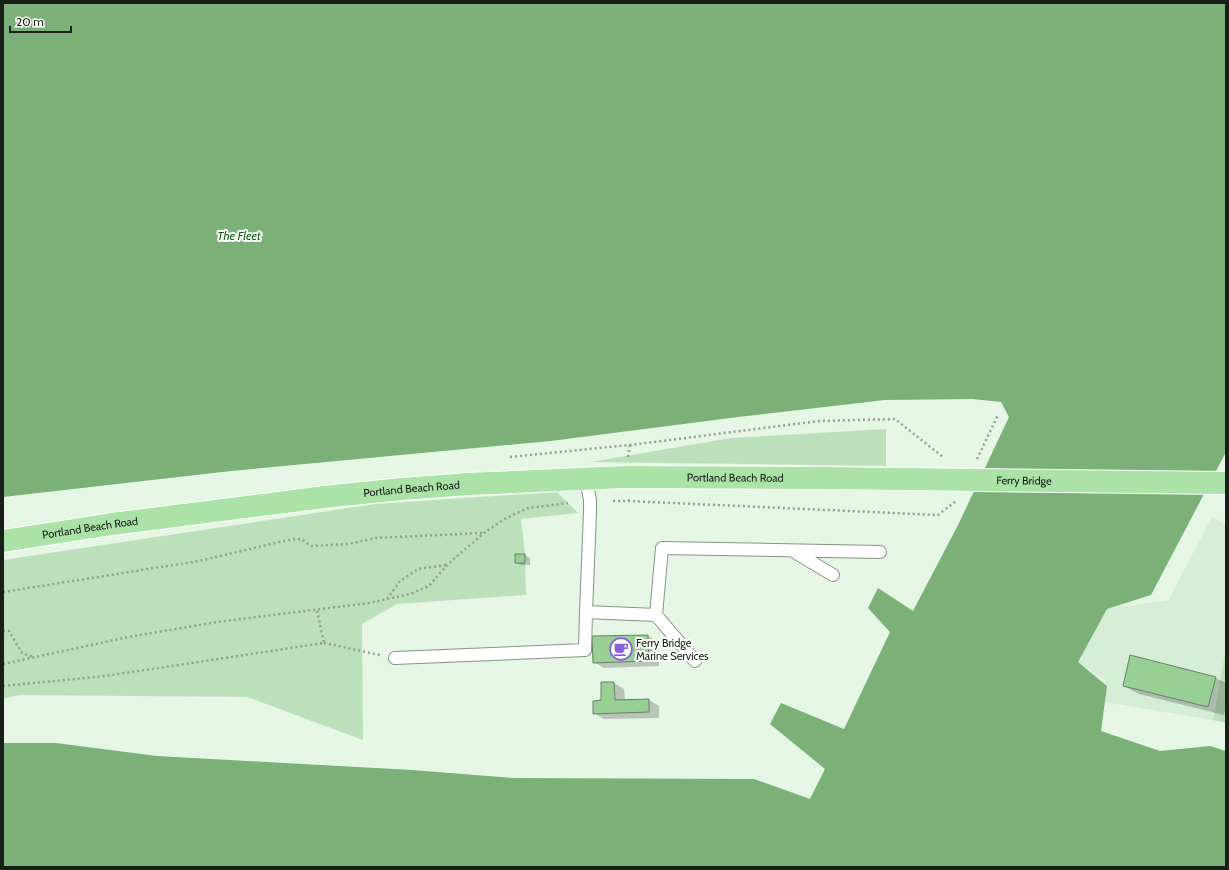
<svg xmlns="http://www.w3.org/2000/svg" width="1229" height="870" viewBox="0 0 1229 870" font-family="Cabin,sans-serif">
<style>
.built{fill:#d6edd5}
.green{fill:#bce1ba}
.water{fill:#7bb178}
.shadow{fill:#0003}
.building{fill:#98cf95;stroke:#6d7c6c}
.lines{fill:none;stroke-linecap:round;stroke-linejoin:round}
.service-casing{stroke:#849483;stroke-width:14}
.trunk-casing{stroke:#fff;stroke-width:24}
.path{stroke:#929e91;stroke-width:2.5;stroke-dasharray:2 3;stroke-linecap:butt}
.service{stroke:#fff;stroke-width:12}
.trunk{stroke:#aae2a7;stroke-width:22}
.trunk-bridge-casing{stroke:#fff;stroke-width:24;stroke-linecap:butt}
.trunk-bridge{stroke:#aae2a7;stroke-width:22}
.labels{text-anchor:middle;stroke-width:4;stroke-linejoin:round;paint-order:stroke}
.street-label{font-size:11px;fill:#181e18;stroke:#fcfffb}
.poi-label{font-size:11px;fill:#181e18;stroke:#fcfffb;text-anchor:start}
.water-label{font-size:12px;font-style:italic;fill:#105d13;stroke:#fcfffb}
</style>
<rect width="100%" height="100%" fill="#e5f6e4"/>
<path class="built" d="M1212 516 1226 526V648L1213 720 1105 702 1106 681 1077 662 1107 609 1169 600Z"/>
<path class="green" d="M886 429V466L591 462 731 438Z
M557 492 578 513 521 519 525 554H515V563H525L526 595 397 604 362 624 363 740 247 697 19 695 3 699V560L375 504Z
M1226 648V723L1213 720Z"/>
<path class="water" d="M3 3H1226V452L1151 595 1107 609 1078 662 1107 686 1101 731 1160 751 1210 746 1226 751V867H3V743H56L157 756 412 770 513 778 754 779 810 799 825 769 770 724 781 703 844 729 890 632 868 608 878 588 913 611 958 525 1009 417 1001 402 973 399 885 400 738 417 551 441 231 471 3 497Z"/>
<path class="shadow" d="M516 555H525L530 558V565H521L516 563Z
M648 636 658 641 659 666 604 668 594 662 593 637Z
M1216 678 1226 683V706L1224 715 1139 694 1124 686Z
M602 683H614L624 689 625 701 649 700 659 706V718L604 719 594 713 602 701Z"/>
<path class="building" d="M515 554H525V563H515Z
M648 635 649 661 593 663 592 636Z
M1130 655 1216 677 1208 707 1123 686Z
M601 682H614L615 700 649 699V712L593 714V701L601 700Z"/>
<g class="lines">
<g class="service-casing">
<path id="service" d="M586 478 590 500V512L586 612 656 615 662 548 880 552
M793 551 833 575
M656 615 695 661
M395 658 585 650 586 612"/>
</g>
<g class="trunk-casing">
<g id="trunk">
<path id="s1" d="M3 541 112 524 333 496 402 489 469 484 625 477 822 478"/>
</g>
</g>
<path class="path" d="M510 457 630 445 819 421 895 419 943 457
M628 457 630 445
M977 459 998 415
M613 501H628L631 499
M628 501 938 515 956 501
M3 592 199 561 288 540 301 539 311 546 349 544 375 538 483 533
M387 599 400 581 418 569 446 565
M3 631H9L22 653 33 657
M324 643 380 655
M3 664 128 637 217 622 369 603 410 594 429 586 447 565 484 533 506 518 528 508 568 503
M3 686 105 676 324 643 317 610"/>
<use href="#service" class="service"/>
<use href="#trunk" class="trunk"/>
<g class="trunk-bridge-casing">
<g id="trunk-bridge">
<path id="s2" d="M822 478 1226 483"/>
</g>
</g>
<use href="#trunk-bridge" class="trunk-bridge"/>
</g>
<defs>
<g id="cafe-ring" transform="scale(1.15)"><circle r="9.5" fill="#fcfffb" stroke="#8663de" stroke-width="1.5"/><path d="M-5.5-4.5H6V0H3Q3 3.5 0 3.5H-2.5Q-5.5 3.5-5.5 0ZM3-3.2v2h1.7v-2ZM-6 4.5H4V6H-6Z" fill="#8663de"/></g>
</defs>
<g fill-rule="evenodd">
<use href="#cafe-ring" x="621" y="649"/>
</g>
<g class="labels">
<g class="street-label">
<text dy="4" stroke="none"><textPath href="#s1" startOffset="736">Portland Beach Road</textPath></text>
<text dy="4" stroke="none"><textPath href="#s2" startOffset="202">Ferry Bridge</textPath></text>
<text dy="4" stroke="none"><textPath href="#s1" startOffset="412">Portland Beach Road</textPath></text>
<text dy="4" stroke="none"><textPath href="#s1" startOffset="88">Portland Beach Road</textPath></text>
</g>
<g class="poi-label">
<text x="636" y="647">Ferry Bridge<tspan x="636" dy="13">Marine Services</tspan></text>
</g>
<g class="water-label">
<text x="239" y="240">The Fleet</text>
</g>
</g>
<rect width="1229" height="870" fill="none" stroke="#181e18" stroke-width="8"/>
<path d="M10 26v6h61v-6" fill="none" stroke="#181e18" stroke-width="2"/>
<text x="16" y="26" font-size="12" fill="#181e18" stroke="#fcfffb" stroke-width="3" paint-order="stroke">20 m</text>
</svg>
